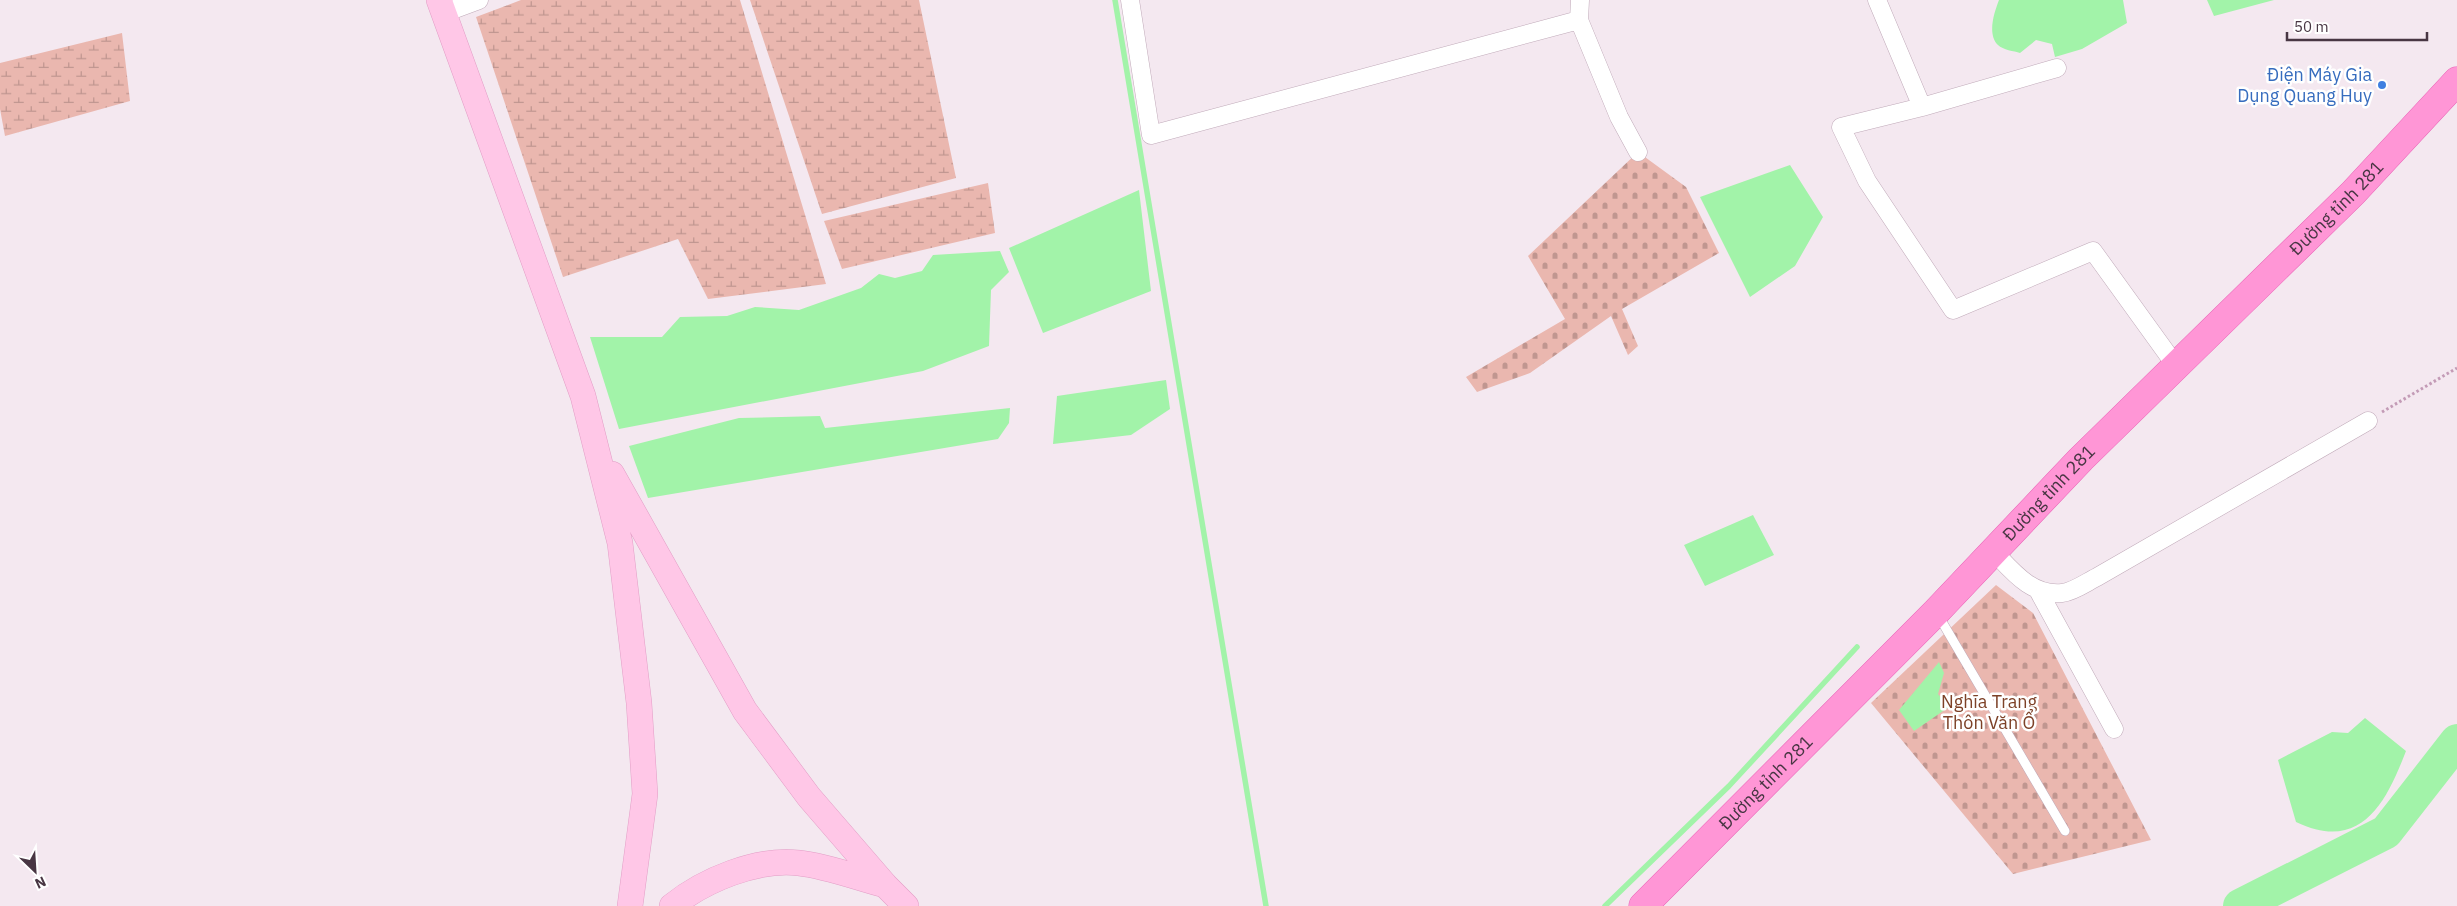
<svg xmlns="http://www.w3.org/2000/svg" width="2457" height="906" viewBox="0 0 2457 906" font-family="'IBM Plex Sans',sans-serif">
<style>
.wetland{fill:url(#wetland-marsh)}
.cemetery{fill:url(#cemetery-stones)}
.water{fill:#a2f3a9}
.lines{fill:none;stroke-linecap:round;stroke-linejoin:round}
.stream{stroke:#a2f3a9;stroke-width:5.5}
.river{stroke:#a2f3a9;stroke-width:34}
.service-casing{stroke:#c0aab9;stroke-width:10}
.minor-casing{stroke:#c0aab9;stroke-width:19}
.secondary-casing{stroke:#e29ec6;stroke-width:26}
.primary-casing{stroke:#e862b5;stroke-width:29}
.path{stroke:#c39bb6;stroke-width:3;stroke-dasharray:2.5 2.5;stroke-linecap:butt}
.service{stroke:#fff;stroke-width:9}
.minor{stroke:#fff;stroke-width:18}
.secondary{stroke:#ffc7e7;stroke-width:25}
.primary{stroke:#ff96d6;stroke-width:28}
.shop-dot{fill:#3f7fe0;stroke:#fff;stroke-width:2}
.labels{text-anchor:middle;stroke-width:5;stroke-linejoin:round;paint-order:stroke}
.shop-label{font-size:18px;fill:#366cbe;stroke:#fff;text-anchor:end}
.street-label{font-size:18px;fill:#483643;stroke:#fff}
.park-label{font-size:18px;fill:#7d4127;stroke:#fff}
</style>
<defs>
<pattern id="wetland-marsh" width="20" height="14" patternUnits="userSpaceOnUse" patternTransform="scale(1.25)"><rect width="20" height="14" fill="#eab7af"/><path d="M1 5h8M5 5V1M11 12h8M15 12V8" fill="none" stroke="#c09690"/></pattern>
<pattern id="cemetery-stones" width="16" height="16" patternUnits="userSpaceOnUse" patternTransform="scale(1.25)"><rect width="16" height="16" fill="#eab7af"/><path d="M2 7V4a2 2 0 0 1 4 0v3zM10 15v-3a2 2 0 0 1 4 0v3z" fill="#c09690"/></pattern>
</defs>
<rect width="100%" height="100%" fill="#f4e8f0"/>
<path class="wetland" d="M521 0H740L826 284 708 299 678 239 563 277 476 17Z
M750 0H919L956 178 822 214Z
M122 33 130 101 5 136 0 109V63Z
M988 183 995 233 842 269 824 221Z"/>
<path class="cemetery" d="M1638 152 1686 187 1719 253 1622 309 1638 346 1628 355 1611 316 1530 373 1477 392 1466 377 1565 319 1528 256Z
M1996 585 2033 613 2151 840 2013 874 1871 703Z"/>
<path class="water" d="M1999 0H2123L2127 23 2082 49 2055 57 2052 44 2036 40 2020 53C2014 51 2003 50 1998 45 1987 34 1994 13 1999 0Z
M2207 0H2274L2214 16Z
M1790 165 1823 217 1795 266 1750 297 1700 197Z
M1139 190 1151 291 1043 333 1009 248Z
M1000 251 1009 272 991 290 989 346 923 371 619 429 590 337H662L680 317 727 316 755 307 799 310 861 288 879 274 895 278 922 271 933 255Z
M1166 380 1170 409 1131 435 1053 444 1057 396Z
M1010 408 1009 423 998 439 648 498 629 446 739 418 820 416 825 428Z
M1753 515 1774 555 1705 586 1684 545Z
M1939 662 1944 673 1938 694 1949 707 1914 731 1899 710Z
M2365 718 2406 751C2386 803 2361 853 2296 822L2278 760 2332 732 2348 733Z"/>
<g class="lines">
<path class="stream" d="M1115 0 1266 906
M1605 906 1729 786 1857 647"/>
<path class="river" d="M2240 906 2386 832 2457 741"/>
<g class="service-casing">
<path id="service" d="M1938 615 2065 831"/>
</g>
<g class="minor-casing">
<path id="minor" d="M1130 0 1151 135 1579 20
M1580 0 1579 20 1619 117 1638 152
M1877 0 1922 107
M444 13 479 0
M2057 68 1922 107 1841 127 1867 181 1953 310 2093 251 2176 366
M1995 553C2013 572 2032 596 2062 593 2073 592 2087 582 2097 577L2368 421
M2039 592 2114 729"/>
</g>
<g class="secondary-casing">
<path id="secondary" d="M439 0 583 396 620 543 639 703 645 794 630 906
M612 474 745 711 809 797 885 885 906 906
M672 906C704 880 757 858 799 863 827 866 858 878 885 885"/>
</g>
<g class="primary-casing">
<g id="primary">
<path id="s1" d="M1643 906 1936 612 2081 459 2353 193 2457 81"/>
</g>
</g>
<path class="path" d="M2382 412 2457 368"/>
<use href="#service" class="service"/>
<use href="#minor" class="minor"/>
<use href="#secondary" class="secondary"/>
<use href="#primary" class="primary"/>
</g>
<circle class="shop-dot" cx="2382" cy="85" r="5"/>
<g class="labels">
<g class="shop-label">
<text x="2372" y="81">Điện Máy Gia<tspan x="2372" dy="21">Dụng Quang Huy</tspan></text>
</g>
<g class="street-label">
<text dy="6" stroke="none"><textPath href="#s1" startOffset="984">Đường tỉnh 281</textPath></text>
<text dy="6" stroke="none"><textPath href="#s1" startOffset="579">Đường tỉnh 281</textPath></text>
<text dy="6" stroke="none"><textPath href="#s1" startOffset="174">Đường tỉnh 281</textPath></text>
</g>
<g class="park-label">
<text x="1989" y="708">Nghĩa Trang<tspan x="1989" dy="21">Thôn Văn Ổ</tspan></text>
</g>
</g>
<g transform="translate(35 871) rotate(155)" stroke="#ffffff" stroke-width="4" paint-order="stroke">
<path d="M0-4L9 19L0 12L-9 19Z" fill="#483643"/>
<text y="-8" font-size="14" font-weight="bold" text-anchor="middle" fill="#483643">N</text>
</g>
<path d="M2287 32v8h140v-8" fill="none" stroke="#483643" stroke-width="2.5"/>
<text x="2294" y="32" font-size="15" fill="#483643" stroke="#ffffff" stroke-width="4" paint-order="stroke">50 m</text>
</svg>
